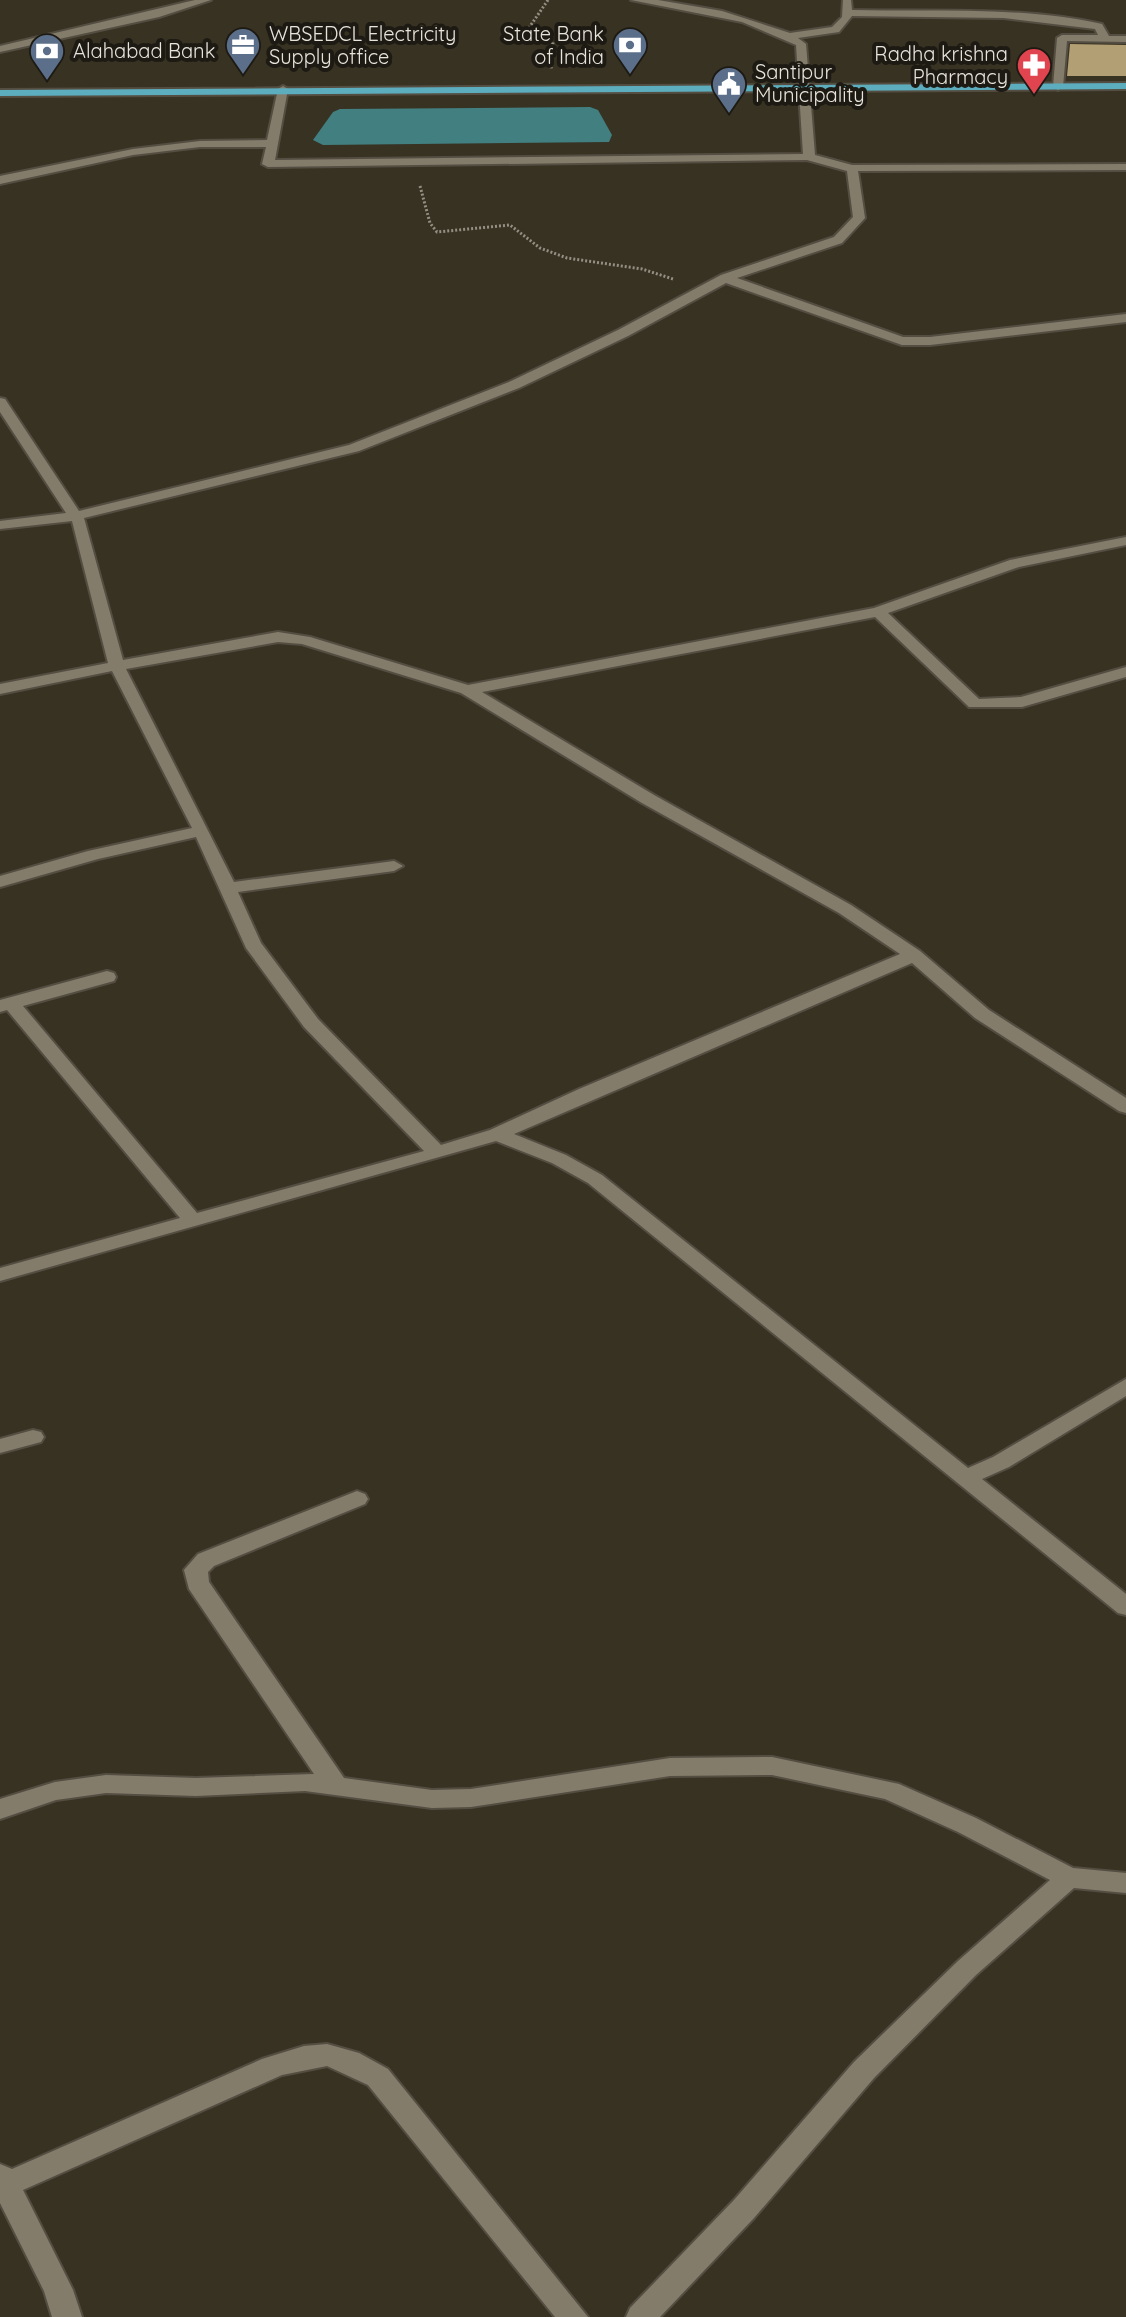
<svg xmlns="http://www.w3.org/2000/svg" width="1126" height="2317" viewBox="0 0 1126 2317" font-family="Quicksand,sans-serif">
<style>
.water{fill:#427f80}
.building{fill:#b39f74}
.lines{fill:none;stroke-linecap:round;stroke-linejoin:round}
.minor-casing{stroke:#544e42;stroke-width:4}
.secondary-casing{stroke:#544e42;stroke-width:4}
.primary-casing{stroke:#544e42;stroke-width:4}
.path{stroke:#948f83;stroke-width:3;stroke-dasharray:2 2;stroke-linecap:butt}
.minor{fill:#847c6b;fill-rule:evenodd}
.secondary{fill:#847c6b;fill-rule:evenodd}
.primary{fill:#5caebf;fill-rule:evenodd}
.labels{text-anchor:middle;stroke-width:8;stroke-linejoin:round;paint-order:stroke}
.far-poi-label{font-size:20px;fill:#e8e4db;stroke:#1d1a13;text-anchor:start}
</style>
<rect width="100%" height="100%" fill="#383223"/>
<path class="water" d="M590 107 598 110 612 135 609 142 323 145 313 140 333 112 340 109Z"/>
<path class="building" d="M1070 44 1126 45V76H1067Z"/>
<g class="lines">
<g class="minor-casing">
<path id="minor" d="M631 0H658L722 11 790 33 832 27 842 17 843 0H851L852 10C935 12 1020 6 1102 24L1109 36H1126V42L1067 41 1063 87 1058 90 1053 87 1057 38 1062 35H1098L1095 29 1004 18 852 16 839 32 798 38 806 44 815 155 852 165 1126 164V170L858 171 865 218 842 243 737 278 903 337H930L1126 314V322L930 345H902L726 283 628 336 519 388 359 451 84 518 123 660 278 632 310 637 468 685 874 608 1010 560 1126 537V545L1019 567 888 613 979 699 1021 697 1126 667V677L1022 707H969L875 617 482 692 654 795 851 905 920 951 989 1010 1126 1098V1113L1119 1111 975 1018 912 963 514 1134 566 1155 602 1175 968 1468 993 1457 1126 1379V1396L1009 1467 982 1479 1126 1594V1615L1118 1613 588 1183 552 1163 496 1141 0 1281V1268L180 1218 7 1010 0 1012V1000L107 971 114 973 116 977 114 981 23 1006 197 1213 424 1151 304 1027 246 948 196 837 98 859 0 887V876L88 851 192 828 112 671 0 694V684L108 663 72 521 0 529V521L66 513 0 412V398L5 399 79 511 349 445 509 382 618 330 721 275 834 237 853 217 847 171 807 160 268 167 262 164 266 147H200L133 155 0 184V176L133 149 200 141 267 140 278 89 283 86 288 89 275 160 803 154 796 45 742 22ZM278 642 302 644 461 693 642 803 839 913 900 954 579 1089 490 1130 441 1145 318 1019 261 943 238 892 394 871 403 866 394 861 234 882 126 669Z
M33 1430 41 1432 44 1437 41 1442 0 1453V1439Z
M357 1491 365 1494 368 1499 365 1504 214 1566 208 1572 209 1582 344 1778 432 1790 471 1789 670 1758 772 1757 899 1784 976 1818 1073 1868 1126 1873V1893L1074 1888 976 1975 874 2078 754 2218 660 2317H626L630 2308 734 2200 854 2062 958 1961 1050 1880 958 1832 885 1799 772 1775 670 1776 471 1807 432 1808 305 1791 196 1796 106 1793 56 1800 0 1819V1799L55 1782 106 1775 196 1778 314 1774 189 1589 184 1570 198 1554Z
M327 2044 359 2053 388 2069 588 2317H555L368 2085 327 2066 282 2075 23 2190 73 2290 82 2317H52L44 2291 0 2203V2164L12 2169 262 2059 304 2046Z"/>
</g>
<g class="secondary-casing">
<path id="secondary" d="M195 0H211L159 17 0 52V46Z"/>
</g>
<g class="primary-casing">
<path id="primary" d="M1126 83V89L0 96V90Z"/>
</g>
<path class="path" d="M548 0 520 41H553L551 69
M420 186 430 223 437 232 510 225 540 248 567 258 642 269 673 279"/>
<use href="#minor" class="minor"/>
<use href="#secondary" class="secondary"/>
<use href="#primary" class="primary"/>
</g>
<defs>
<g id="office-pin" transform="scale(1.8)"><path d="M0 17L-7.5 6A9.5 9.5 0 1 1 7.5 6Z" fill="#5c6f8a" stroke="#1d1a13"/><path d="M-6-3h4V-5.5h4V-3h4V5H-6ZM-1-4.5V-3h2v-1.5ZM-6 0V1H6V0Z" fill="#fff"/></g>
<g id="bank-pin" transform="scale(1.8)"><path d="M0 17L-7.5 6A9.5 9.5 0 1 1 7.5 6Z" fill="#5c6f8a" stroke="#1d1a13"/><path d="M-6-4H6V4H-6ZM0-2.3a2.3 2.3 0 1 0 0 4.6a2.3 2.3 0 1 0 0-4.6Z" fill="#fff"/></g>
<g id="pharmacy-pin" transform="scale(1.8)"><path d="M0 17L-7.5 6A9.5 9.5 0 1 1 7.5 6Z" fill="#e0444e" stroke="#1d1a13"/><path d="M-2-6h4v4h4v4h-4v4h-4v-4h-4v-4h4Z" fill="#fff"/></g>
<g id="civic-pin" transform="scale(1.8)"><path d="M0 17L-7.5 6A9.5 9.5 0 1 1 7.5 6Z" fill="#5c6f8a" stroke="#1d1a13"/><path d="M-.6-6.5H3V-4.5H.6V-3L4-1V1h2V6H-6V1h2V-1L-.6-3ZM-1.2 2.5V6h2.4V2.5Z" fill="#fff"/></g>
</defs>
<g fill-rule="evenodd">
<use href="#office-pin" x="243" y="45"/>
<use href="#bank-pin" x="630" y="45"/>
<use href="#bank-pin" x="47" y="51"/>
<use href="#pharmacy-pin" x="1034" y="65"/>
<use href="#civic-pin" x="729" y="84"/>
</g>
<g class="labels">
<g class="far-poi-label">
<text x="269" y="41">WBSEDCL Electricity<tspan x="269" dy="23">Supply office</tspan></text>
<text x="604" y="41" text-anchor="end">State Bank<tspan x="604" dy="23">of India</tspan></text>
<text x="73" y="58">Alahabad Bank</text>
<text x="1008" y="61" text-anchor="end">Radha krishna<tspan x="1008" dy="23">Pharmacy</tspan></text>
<text x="755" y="79">Santipur<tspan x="755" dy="23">Municipality</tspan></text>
</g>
</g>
</svg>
